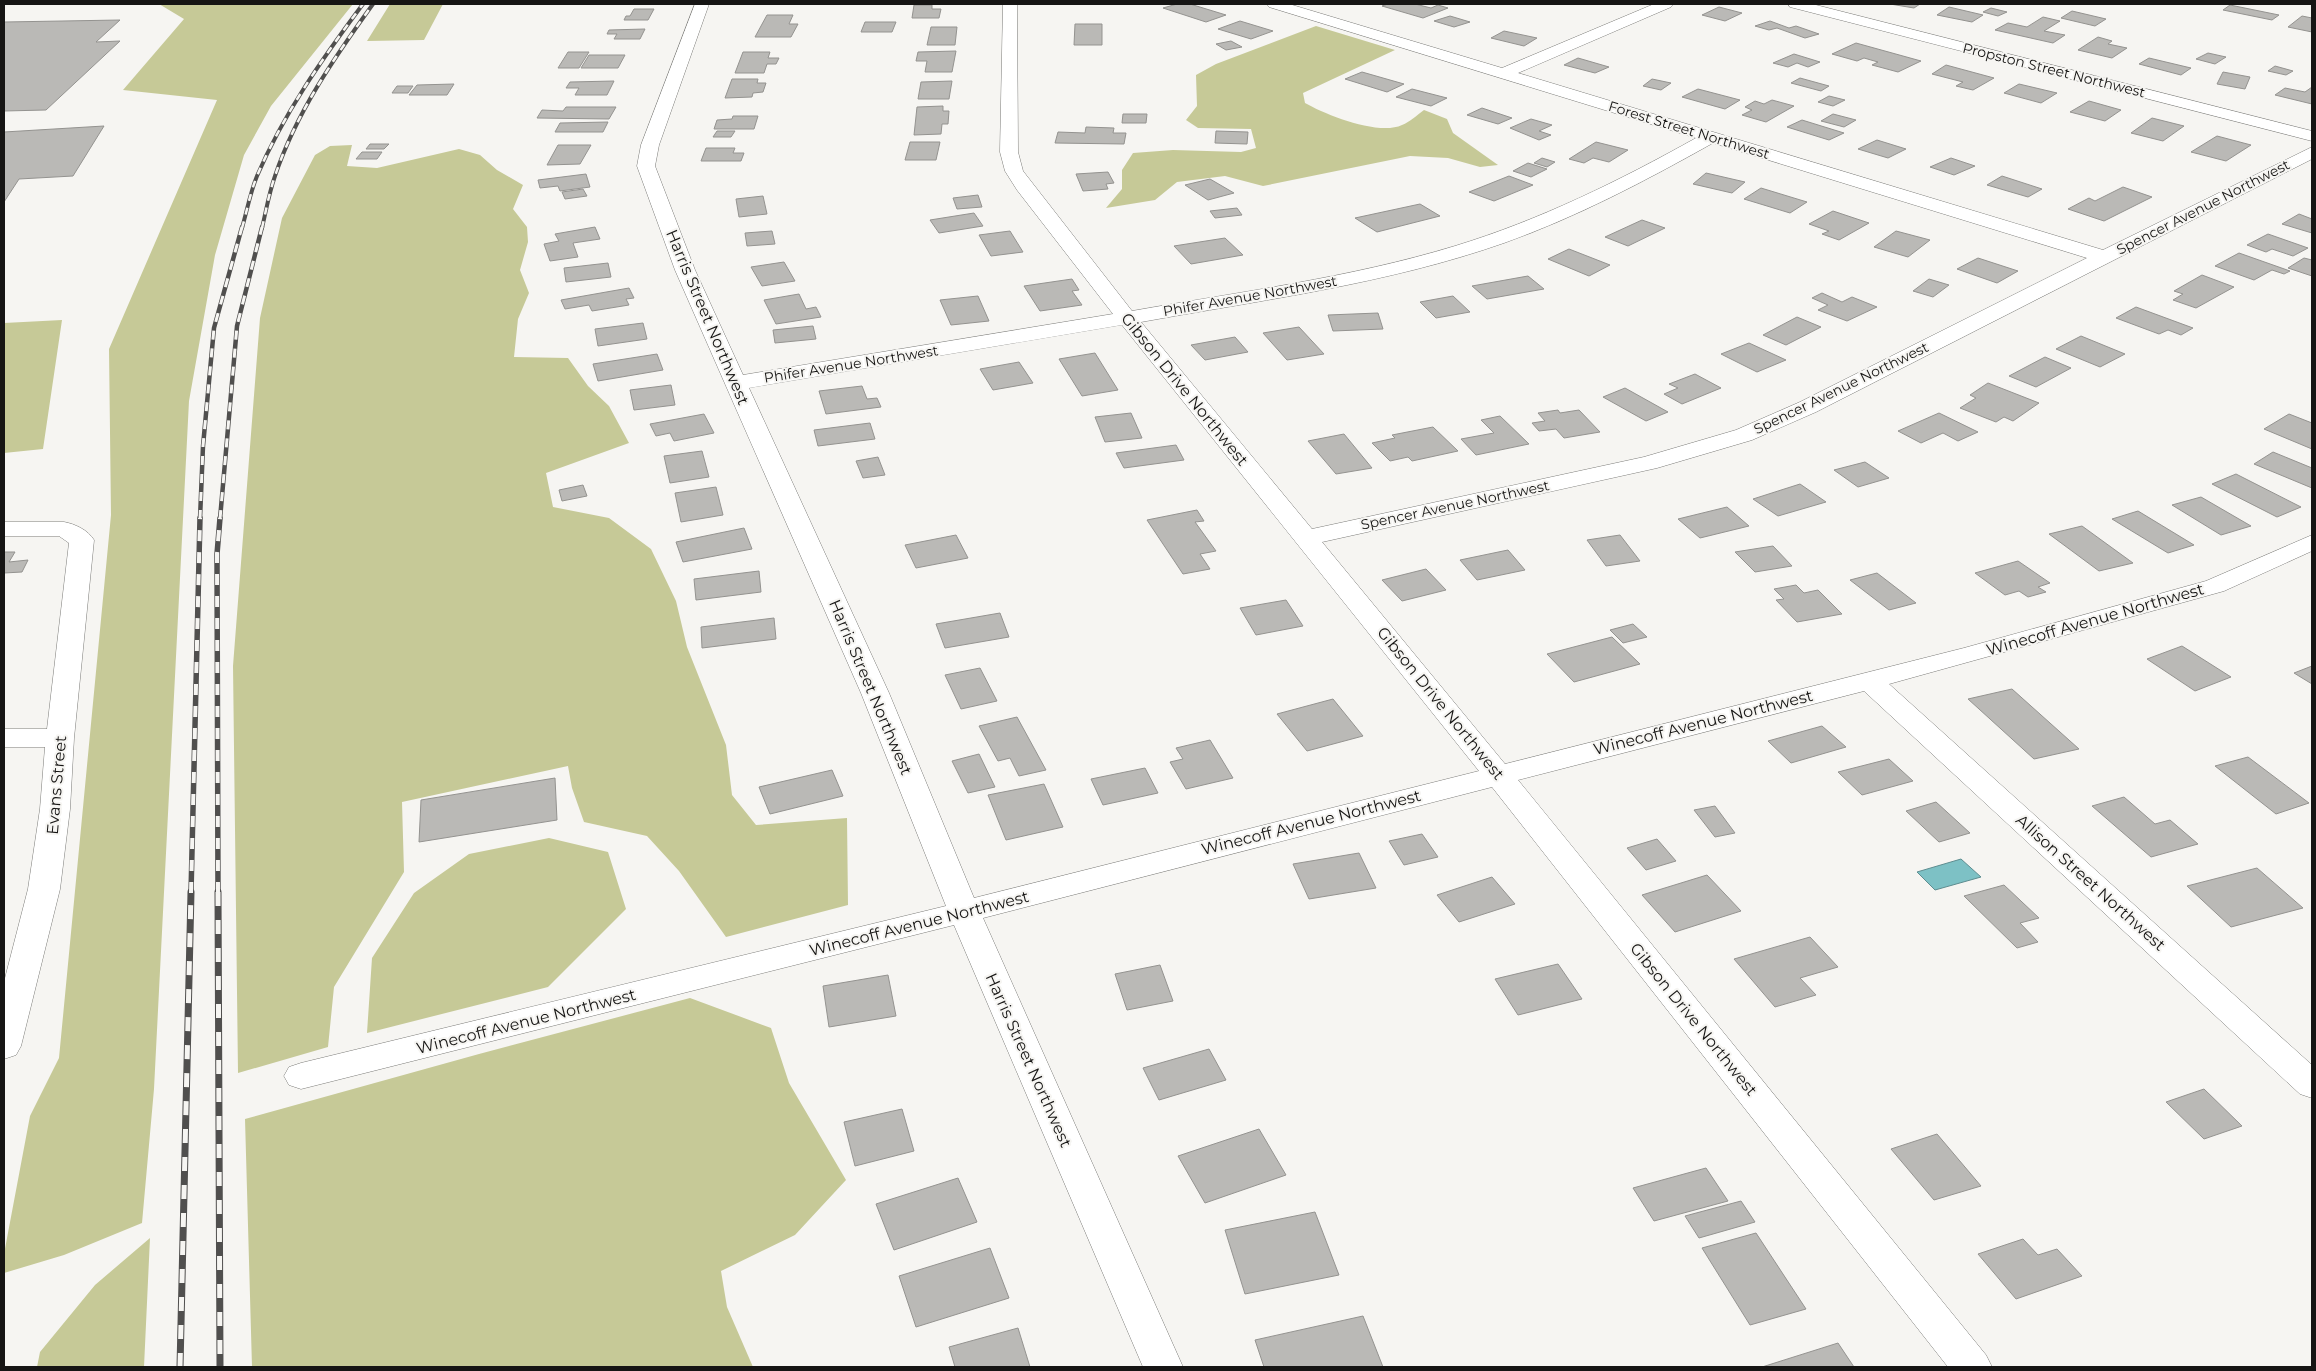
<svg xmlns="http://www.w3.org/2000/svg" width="2316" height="1371" viewBox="0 0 2316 1371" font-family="Montserrat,sans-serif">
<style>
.green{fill:#c6c997}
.water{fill:#7dc1c5;stroke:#5e8d90}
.building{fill:#bab9b6;stroke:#949390}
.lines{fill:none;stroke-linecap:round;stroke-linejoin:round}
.minor-casing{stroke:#7c7c79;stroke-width:1}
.minor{fill:#fff;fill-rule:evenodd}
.rail-far3-casing{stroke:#504f4e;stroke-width:4}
.rail-far2-casing{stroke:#504f4e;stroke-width:4.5}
.rail-far1-casing{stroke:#504f4e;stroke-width:5.5}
.rail-casing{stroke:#504f4e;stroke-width:7}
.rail-far3{stroke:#f6f5f2;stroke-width:2.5;stroke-dasharray:7;stroke-linecap:butt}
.rail-far2{stroke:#f6f5f2;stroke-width:3;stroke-dasharray:9;stroke-linecap:butt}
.rail-far1{stroke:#f6f5f2;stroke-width:4;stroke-dasharray:11;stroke-linecap:butt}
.rail{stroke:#f6f5f2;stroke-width:5;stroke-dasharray:14;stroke-linecap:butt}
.labels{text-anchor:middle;stroke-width:4;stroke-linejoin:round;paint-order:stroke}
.far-street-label{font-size:14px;fill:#161514;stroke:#f6f5f2}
.street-label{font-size:16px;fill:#161514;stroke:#f6f5f2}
</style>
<rect width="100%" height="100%" fill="#f6f5f2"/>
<path class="green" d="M159 4H353L271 106 244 155 215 255 189 401 154 1089 142 1223 64 1255 4 1273V1254L30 1116 59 1058 111 515 109 349 217 100 123 90 184 19Z
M390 4H443L424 40 367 41Z
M1316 26 1395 50 1303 93 1305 103C1326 115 1379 136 1402 125 1410 122 1417 115 1424 110L1447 119 1453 133 1498 165 1480 167 1448 158 1410 156 1263 186 1225 176 1177 182 1155 200 1106 208 1122 189V170L1133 153 1173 150 1241 152 1256 148 1251 129 1198 128 1186 120 1197 106 1196 75 1216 64Z
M352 145 347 166 377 168 459 149 480 155 497 170 523 185 513 209 527 227 528 242 520 270 529 293 518 319 514 357 568 358 588 386 609 406 629 443 546 473 553 507 609 518 651 549 676 601 687 647 726 745 732 795 756 825 847 818 848 905 726 937 679 871 647 836 584 822 572 788 568 766 402 802 404 872 334 987 328 1047 238 1073 233 666 260 318 282 218 315 155 330 146Z
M62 320 43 449 4 453V323Z
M549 838 608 852 626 909 548 987 367 1033 372 958 414 893 469 854Z
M690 998 771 1028 789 1083 846 1180 795 1235 721 1271 727 1307 753 1367H252L245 1119 479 1054Z
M150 1238 144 1367H37L40 1352 95 1285Z"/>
<path class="water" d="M1961 859 1981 877 1935 890 1917 872Z"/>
<path class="building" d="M1177 4H1190L1226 15 1206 22 1163 8Z
M1388 4H1415L1431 8 1438 5 1448 8 1423 18 1382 6Z
M1890 4H1920L1914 8Z
M914 5H932V9H941L939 18H912Z
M2230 5 2279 15 2272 20 2223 10Z
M1719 7 1742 13 1725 21 1702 15Z
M1949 7 1983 15 1972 22 1937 15Z
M1991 8 2007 12 1998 16 1983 12Z
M634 9H654L648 20H624L626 16H630Z
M2072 11 2106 19 2095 26 2061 18Z
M767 15H793L789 24H798L791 37H755Z
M1450 16 1470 22 1454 27 1434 21Z
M2302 16 2312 18V32L2288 27Z
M2043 17 2060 21 2044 31 2065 35 2053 43 1995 30 2008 23 2027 27Z
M120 20 96 42 120 41 46 110 4 111V22Z
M1240 21 1273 31 1251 39 1218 29Z
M1770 21 1789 28 1796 26 1819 34 1805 38 1777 28 1769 30 1755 26Z
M865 22H896L892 32H861Z
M1075 24H1102V45H1074Z
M931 27H957L955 45H927Z
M645 29 640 39H614L617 34H607L609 30Z
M1504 31 1537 38 1524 46 1491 38Z
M2098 37 2112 41 2108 44 2127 48 2112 58 2078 50Z
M1231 41 1242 47 1226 50 1216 44Z
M1856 43 1921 61 1898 72 1872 65 1878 62 1864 58 1857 61 1832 54Z
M956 51 952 72H925L927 61H916L918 52Z
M568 52H589L579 68H558Z
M743 52H770L768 58H779L776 64H767L764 73H735Z
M2208 53 2226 57 2215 64 2196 59Z
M1794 54 1820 62 1808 67 1797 63 1788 67 1773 63Z
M589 55H625L618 68H581Z
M1578 58 1609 67 1595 73 1564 65Z
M2149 58 2191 68 2181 75 2139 64Z
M1946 65 1994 78 1973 90 1956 86 1963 82 1932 74Z
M2275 66 2293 71 2286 75 2268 71Z
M1362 72 1404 84 1387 92 1345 79Z
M2223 72 2250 77 2245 89 2217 84Z
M1800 78 1829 86 1821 91 1791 83Z
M732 79H758L757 83H766L763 92 753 93 752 97 725 98Z
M1652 79 1671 83 1661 90 1643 86Z
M614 81 607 95H575L579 88H566L570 82Z
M952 81 949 99H918L921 82Z
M454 84 447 95H409L417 85Z
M2019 84 2057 93 2041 103 2004 93Z
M397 86H413L408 93H392Z
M2312 87V104L2275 95 2285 88 2305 92Z
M1412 89 1447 98 1431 106 1396 97Z
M1698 89 1740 100 1725 109 1682 97Z
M1829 96 1845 100 1833 106 1818 102Z
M1772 100 1794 106 1766 122 1742 115 1752 110 1745 107 1755 101 1764 104Z
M2089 101 2121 110 2105 121 2070 112Z
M943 106V111H949L948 124H942L941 134 914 135 917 107Z
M566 107H616L609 119 537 118 542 110 563 111Z
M1482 108 1512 118 1498 124 1467 115Z
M1123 114H1147L1146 123H1122Z
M1833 114 1856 120 1844 127 1821 121Z
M733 116H758L754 129H714L717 120 732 119Z
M2152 118 2184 126 2163 141 2131 133Z
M1531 119 1552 125 1539 131 1551 135 1539 140 1510 128Z
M1802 120 1844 133 1829 140 1787 127Z
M608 122 603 132H555L560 123Z
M104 126 73 176 19 179 4 202V132Z
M1086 127 1114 128 1113 133H1126L1124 144 1055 143 1058 132 1085 133Z
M717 131H735L731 137H713Z
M1216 131 1248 132 1247 144 1215 143Z
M2217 136 2251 145 2226 161 2191 152Z
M1877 140 1906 149 1888 158 1858 149Z
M910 142H940L936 160H905Z
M1596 142 1628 150 1609 162 1593 158 1584 163 1569 159Z
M370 144H389L384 149H366Z
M558 145H591L580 164 547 165Z
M706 148H735L733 153H744L741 161H701Z
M362 152H382L377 159H356Z
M1542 158 1555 162 1547 167 1534 163Z
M1951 158 1975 166 1954 175 1930 167Z
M1528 163 1547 169 1531 177 1513 171Z
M1108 172 1114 183 1106 184 1108 189 1083 191 1076 174Z
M1706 173 1745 182 1732 193 1693 184Z
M586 174 590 187 560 191 558 186 540 188 538 180Z
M1509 176 1533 185 1494 201 1469 192Z
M2002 176 2042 189 2028 197 1987 185Z
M1210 179 1234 193 1208 200 1185 185Z
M2123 187 2152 197 2104 221 2068 209 2089 198 2095 201Z
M1761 188 1807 202 1790 213 1744 199Z
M583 189 587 196 565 199 562 192Z
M978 195 982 207 957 209 953 198Z
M763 196 767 214 739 217 736 199Z
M1420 204 1440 216 1377 232 1355 218Z
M1237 208 1242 215 1215 218 1210 211Z
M1833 211 1869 223 1839 240 1822 234 1829 231 1809 224Z
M974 213 983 226 939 233 930 220Z
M2299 214 2312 219V233L2282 224Z
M1642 220 1665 228 1628 246 1605 237Z
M595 227 600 239 573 243 578 257 550 261 544 244 559 241 555 234Z
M772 231 775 244 747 246 745 233Z
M1010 231 1023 252 991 256 979 235Z
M1896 231 1930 240 1908 257 1874 247Z
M2268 234 2308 248 2293 256 2272 249 2266 252 2247 245Z
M1225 238 1243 255 1191 264 1174 246Z
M1569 249 1610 265 1589 276 1548 259Z
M2239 253 2290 271 2284 274 2272 270 2254 280 2215 266Z
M1978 258 2018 271 1997 283 1957 269Z
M2304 258 2312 260V276L2288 268Z
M784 262 795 281 762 286 751 267Z
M608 263 611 277 566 282 564 268Z
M2202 275 2234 287 2196 308 2173 300 2183 294 2174 291Z
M1528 276 1544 289 1487 299 1472 286Z
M1072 279 1079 290 1072 291 1082 305 1040 311 1024 286Z
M1929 279 1949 285 1933 297 1913 291Z
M629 288 634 298 626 299 629 305 592 311 589 305 565 309 561 300Z
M1822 293 1842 302 1852 297 1877 307 1847 321 1818 310 1828 305 1812 298Z
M799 294 806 309 816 307 821 317 776 324 764 300Z
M978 296 989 321 951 325 940 300Z
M1453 296 1470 312 1436 318 1420 302Z
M2136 307 2193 328 2181 335 2168 330 2159 334 2116 318Z
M1378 313 1383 329 1333 331 1328 315Z
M1797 317 1821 327 1786 345 1763 335Z
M643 323 647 339 598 346 595 329Z
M813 326 816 339 775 343 773 330Z
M1299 327 1324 354 1287 360 1263 333Z
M2081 336 2125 354 2100 367 2056 349Z
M1235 337 1248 352 1205 360 1191 345Z
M1749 343 1786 360 1757 372 1721 354Z
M1095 353 1118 390 1082 396 1059 359Z
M657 354 663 370 598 381 593 364Z
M2045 357 2071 368 2036 387 2009 376Z
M1019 362 1033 383 993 390 980 369Z
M1695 374 1721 388 1682 404 1664 394 1678 388 1669 384Z
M1988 383 2039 403 2013 421 2004 417 1996 422 1960 408 1976 398 1970 395Z
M671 385 675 405 634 410 630 390Z
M862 386 867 399 877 398 881 407 826 414 819 391Z
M1625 388 1668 412 1646 421 1603 397Z
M1558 410 1560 413 1579 410 1600 432 1564 438 1556 429 1539 431 1532 423 1545 421 1538 413Z
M1131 413 1142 438 1105 442 1095 417Z
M1939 413 1978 432 1958 441 1943 433 1921 443 1898 431Z
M704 414 714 433 674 441 670 433 656 436 650 424Z
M2289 414 2312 423V449L2264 429Z
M1500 416 1529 444 1476 455 1461 439 1494 433 1481 420Z
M870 423 875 439 818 446 814 430Z
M1433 427 1458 451 1412 461 1408 457 1390 461 1372 443 1395 438 1392 435Z
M1344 434 1372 468 1336 474 1308 441Z
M1176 445 1184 460 1124 468 1116 453Z
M702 451 709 477 670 483 664 456Z
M2273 452 2312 468V488L2254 464Z
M878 457 885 475 863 478 856 461Z
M1865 462 1889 478 1858 487 1834 470Z
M2236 474 2301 507 2277 517 2212 484Z
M1800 484 1826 502 1778 516 1753 499Z
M583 485 587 496 562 501 559 490Z
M716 487 723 515 681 522 675 493Z
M2201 497 2251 526 2221 535 2172 505Z
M1727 507 1749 526 1700 538 1678 519Z
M1197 510 1204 521 1195 522 1216 551 1200 554 1210 569 1183 574 1147 520Z
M2138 511 2194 545 2168 553 2112 519Z
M2082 526 2133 563 2099 571 2049 534Z
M744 528 752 549 683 562 676 542Z
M956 535 968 558 916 568 905 545Z
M1620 535 1640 561 1606 566 1587 540Z
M1773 546 1792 566 1755 572 1735 552Z
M1508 550 1525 570 1477 580 1460 560Z
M4 552H15L9 562 28 560 22 572 4 573Z
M2018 561 2050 583 2038 587 2046 592 2028 597 2019 591 2005 595 1975 573Z
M1426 569 1446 590 1402 601 1382 580Z
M759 571 761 592 696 600 694 579Z
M1877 573 1916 603 1889 610 1850 580Z
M1796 585 1804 593 1818 590 1842 614 1797 622 1776 600 1784 599 1774 589Z
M1286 600 1303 626 1256 635 1240 608Z
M1000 613 1009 637 945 648 936 624Z
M774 618 776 639 702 648 701 627Z
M1633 624 1647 637 1623 643 1610 630Z
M1612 637 1640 664 1574 682 1547 654Z
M2182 646 2231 677 2195 691 2147 659Z
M2312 666V684L2294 673Z
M980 668 997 701 961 709 945 675Z
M2012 689 2079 749 2034 759 1968 699Z
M1333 699 1363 736 1307 751 1277 714Z
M1017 717 1046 770 1019 776 1010 758 998 761 979 726Z
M1822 726 1846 747 1791 763 1768 741Z
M1210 740 1233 778 1186 789 1170 762 1183 759 1176 748Z
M979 754 995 787 968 793 952 761Z
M2248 757 2309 803 2276 814 2215 766Z
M1889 759 1913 781 1862 795 1838 772Z
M1145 768 1158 793 1103 805 1091 779Z
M832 770 843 796 770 814 759 787Z
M555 778 557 820 419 842 421 800Z
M1044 784 1063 827 1006 840 988 795Z
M2124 797 2155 824 2170 820 2198 844 2151 857 2092 806Z
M1936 802 1970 833 1939 842 1906 811Z
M1715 806 1735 833 1715 837 1694 810Z
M1422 834 1438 857 1404 865 1389 841Z
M1657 839 1676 861 1646 870 1627 848Z
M1359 853 1376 888 1309 899 1293 864Z
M2257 868 2303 908 2231 927 2187 886Z
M1707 875 1741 911 1675 932 1642 895Z
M1492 877 1515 904 1459 922 1437 895Z
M2004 885 2039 918 2020 923 2038 942 2017 948 1964 896Z
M1810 937 1838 967 1800 978 1816 995 1775 1007 1734 959Z
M1558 964 1582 999 1518 1015 1495 979Z
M1160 965 1173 1001 1127 1010 1115 974Z
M888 975 896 1016 829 1027 823 986Z
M1209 1049 1226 1080 1159 1100 1143 1068Z
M2204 1089 2242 1126 2204 1139 2166 1102Z
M902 1109 914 1151 855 1166 844 1122Z
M1259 1129 1286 1175 1205 1203 1178 1156Z
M1937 1134 1981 1186 1934 1200 1891 1149Z
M1706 1168 1728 1201 1654 1221 1633 1188Z
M958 1178 977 1222 894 1250 876 1204Z
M1741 1201 1755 1222 1699 1238 1685 1216Z
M1315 1212 1339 1275 1245 1294 1225 1230Z
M1756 1233 1806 1309 1750 1325 1702 1248Z
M2023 1239 2038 1255 2057 1249 2082 1276 2016 1299 1978 1254Z
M990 1248 1009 1298 916 1327 899 1276Z
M1363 1316 1383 1367H1264L1255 1340Z
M1018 1328 1030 1367H955L949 1347Z
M1838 1343 1854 1367H1762Z"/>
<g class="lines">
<g class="minor-casing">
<path id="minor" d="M695 4H709L659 145 655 166 695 270 743 375 1113 314 1017 190 1005 171 1000 152 1003 4H1017L1018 152 1023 171 1132 311C1239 292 1350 278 1455 246 1540 220 1619 181 1696 138L1269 7 1267 4H1289L1502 68 1654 4H1673L1671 7 1518 73 2103 250 2312 147V159L1816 412 1752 440 1657 468 1322 542 1505 764 1964 648 2206 581 2312 535V551L2224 591 1889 684 2312 1065V1098L2300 1094 1864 691 1518 780 1986 1355 1992 1367H1948L1492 787 983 918 1183 1367H1143L954 925 301 1089 289 1085 284 1076 289 1067 301 1063 946 906 861 693 675 270 637 166 641 145ZM1713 143 2087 258 1800 402 1736 430 1644 457 1312 529 1141 322C1262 300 1387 284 1504 243 1577 217 1645 181 1713 143ZM1122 325 1479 771 974 898 889 693 749 388Z
M1788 4H1812L2312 131V141L1790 7Z
M4 522H64C75 524 88 530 94 540L74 738 70 809 60 889 21 1046 16 1055 4 1059V982L28 889 40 809 45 747H4V729H47L69 543 59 536H4Z"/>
</g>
<use href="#minor" class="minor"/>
<g class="rail-far3-casing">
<path id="rail-far3" d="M242 228C247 211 250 193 257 176 284 113 322 59 363 4
M262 228C266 211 269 193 275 176 296 113 334 58 373 4"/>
</g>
<g class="rail-far2-casing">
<path id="rail-far2" d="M200 519 203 446 214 328 242 227
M220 519 237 326 262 227"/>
</g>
<g class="rail-far1-casing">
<path id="rail-far1" d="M191 893 200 518
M218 893 217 554 220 518"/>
</g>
<g class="rail-casing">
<path id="rail" d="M218 892 220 1367
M180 1367 191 892"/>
</g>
<use href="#rail-far3" class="rail-far3"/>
<use href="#rail-far2" class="rail-far2"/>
<use href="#rail-far1" class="rail-far1"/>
<use href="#rail" class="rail"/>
</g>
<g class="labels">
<g class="far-street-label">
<text transform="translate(2054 70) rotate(14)" y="5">Propston Street Northwest</text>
<text transform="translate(1689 130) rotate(17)" y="5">Forest Street Northwest</text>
<text transform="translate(2203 207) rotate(-27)" y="5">Spencer Avenue Northwest</text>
<text transform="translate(1250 296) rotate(-10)" y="5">Phifer Avenue Northwest</text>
<text transform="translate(851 364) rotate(-9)" y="5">Phifer Avenue Northwest</text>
<text transform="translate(1841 388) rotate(-26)" y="5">Spencer Avenue Northwest</text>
<text transform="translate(1455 505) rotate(-12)" y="5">Spencer Avenue Northwest</text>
</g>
<g class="street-label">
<text transform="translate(708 317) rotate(67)" y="6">Harris Street Northwest</text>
<text transform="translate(1185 389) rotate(51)" y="6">Gibson Drive Northwest</text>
<text transform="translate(2095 619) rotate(-16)" y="6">Winecoff Avenue Northwest</text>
<text transform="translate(871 687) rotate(67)" y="6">Harris Street Northwest</text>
<text transform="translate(1441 703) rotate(51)" y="6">Gibson Drive Northwest</text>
<text transform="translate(1703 722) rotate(-14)" y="6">Winecoff Avenue Northwest</text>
<text transform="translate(56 785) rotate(-85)" y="6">Evans Street</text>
<text transform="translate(1311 822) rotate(-14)" y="6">Winecoff Avenue Northwest</text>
<text transform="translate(2091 882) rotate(42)" y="6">Allison Street Northwest</text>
<text transform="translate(919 923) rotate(-14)" y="6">Winecoff Avenue Northwest</text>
<text transform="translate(1694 1019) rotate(51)" y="6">Gibson Drive Northwest</text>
<text transform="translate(526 1021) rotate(-14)" y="6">Winecoff Avenue Northwest</text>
<text transform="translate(1029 1060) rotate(66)" y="6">Harris Street Northwest</text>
</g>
</g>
<rect width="2316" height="1371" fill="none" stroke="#161514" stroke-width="10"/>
</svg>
